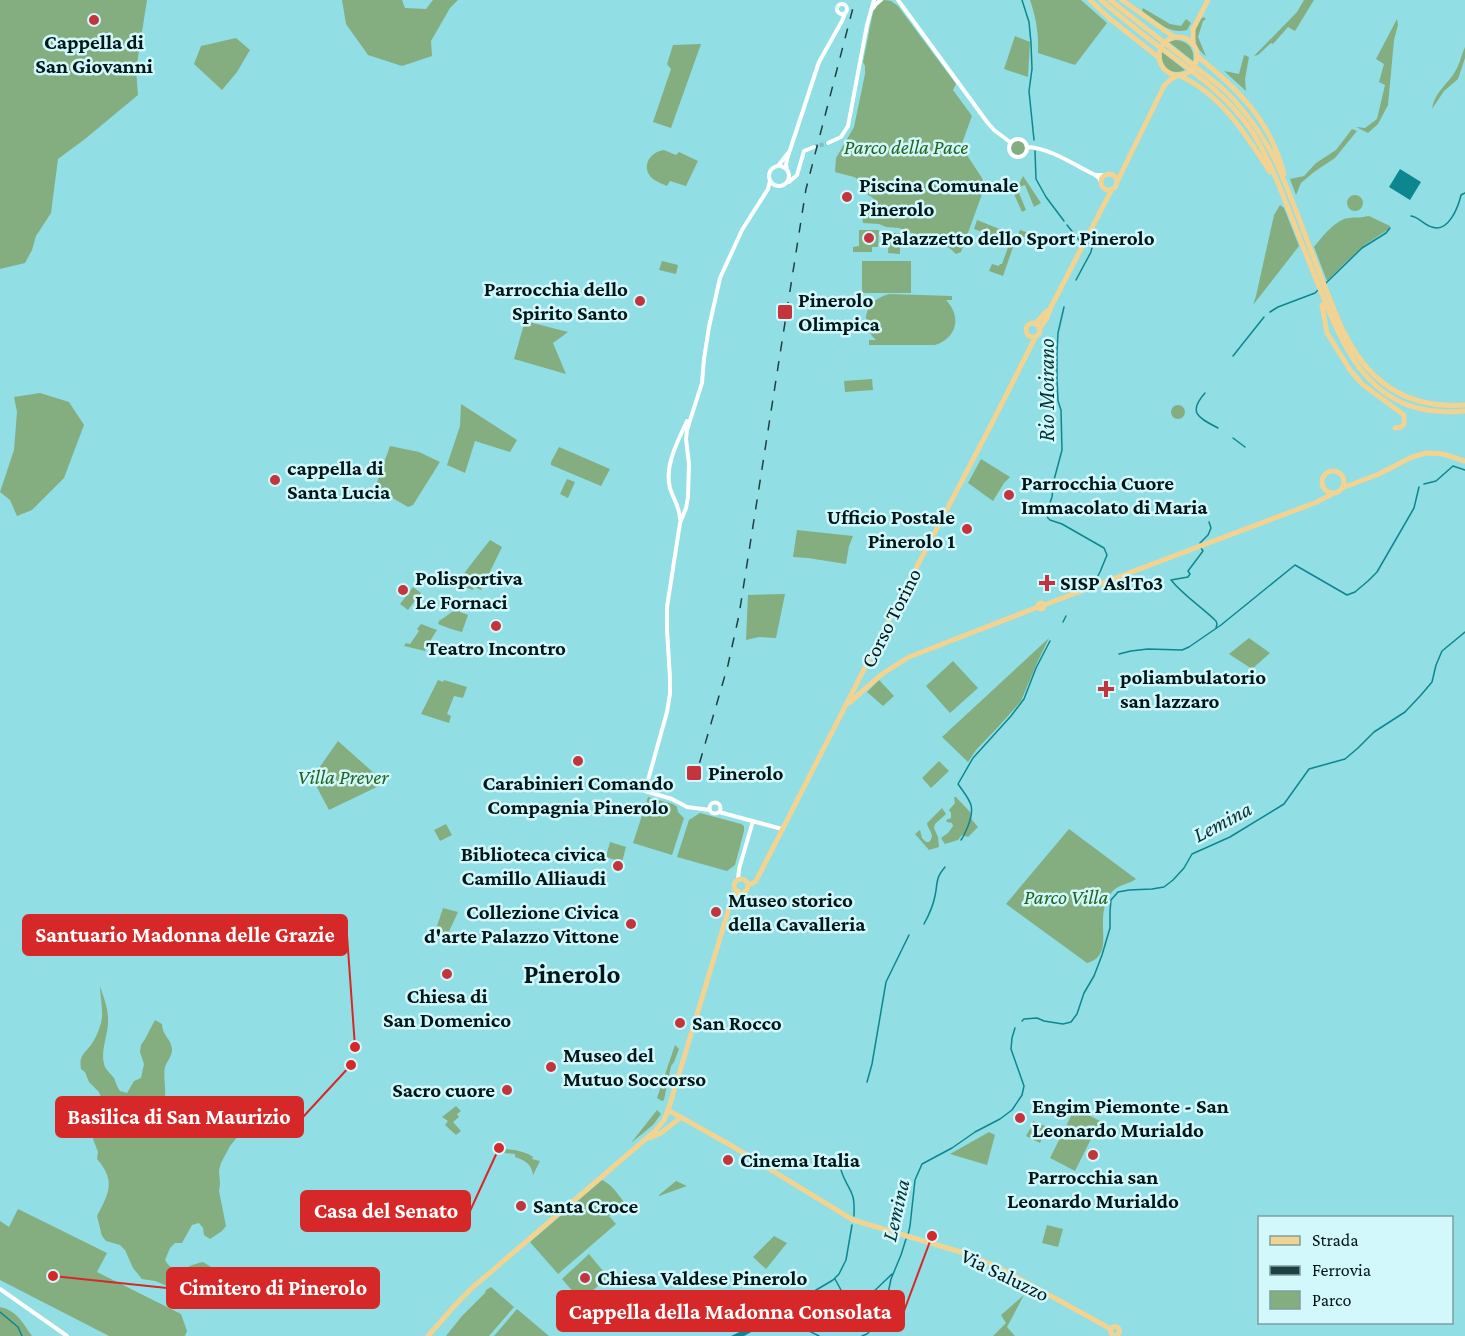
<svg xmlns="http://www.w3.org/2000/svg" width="1465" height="1336" viewBox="0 0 1465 1336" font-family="'Crimson Pro',serif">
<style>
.green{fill:#84ae80}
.water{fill:#0d878f}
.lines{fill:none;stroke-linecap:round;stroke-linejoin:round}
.stream{stroke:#0d878f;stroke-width:1.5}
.minor-tunnel{stroke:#7bc0c5;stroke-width:4;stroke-dasharray:4 2;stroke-linecap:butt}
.minor{stroke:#fff;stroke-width:4}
.major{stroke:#f2d391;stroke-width:5}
.rail{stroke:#1f4043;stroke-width:1.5;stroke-dasharray:10 10;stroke-linecap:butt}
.poi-dot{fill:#c4343d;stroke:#d3f8fb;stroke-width:2}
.labels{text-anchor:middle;stroke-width:5;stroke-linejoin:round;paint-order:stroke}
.poi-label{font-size:21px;font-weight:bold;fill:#001618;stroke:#d3f8fb;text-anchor:start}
.park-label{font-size:21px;font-style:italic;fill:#21651e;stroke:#d3f8fb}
.street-label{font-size:21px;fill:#001618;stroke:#d3f8fb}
.water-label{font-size:22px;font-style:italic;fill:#023438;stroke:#d3f8fb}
.district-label{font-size:27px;font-weight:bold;fill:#001618;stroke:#d3f8fb}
.leader{fill:none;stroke:#d62828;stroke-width:2}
.callout-dot{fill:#d62828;stroke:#d3f8fb;stroke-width:2}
.callout{fill:#d62828;stroke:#d62828;stroke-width:2}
.callout-label{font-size:22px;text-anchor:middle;font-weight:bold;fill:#fff}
</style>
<rect width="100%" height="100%" fill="#91dee4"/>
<path class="green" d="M0 0H147L136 70 138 95 85 139 58 159 51 213 36 236 32 250 25 263 0 269Z
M342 0H402L405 8 426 9 433 0H458L450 8 431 41 432 56 402 66 368 55 346 24Z
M885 0 891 1 898 6 956 84 953 90 972 116 961 146 982 178 985 186 961 252 956 254 944 243C938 243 929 240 924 236L921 237 899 228 886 227 879 224 863 223 862 216C870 213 875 207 873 198L865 193 863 185 861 181 854 177 835 172 836 158 854 127 865 74V66L863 62 873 12 879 2Z
M1030 0H1081L1107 23 1075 65 1038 53C1039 34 1036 18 1030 0Z
M1304 0H1314L1295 31 1288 27 1273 44 1271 43 1258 55 1254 56 1297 12Z
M1143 8 1170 24 1181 26 1186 19 1191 23 1187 30C1169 35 1156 21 1142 11Z
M1203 17 1206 19 1203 21 1198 37 1206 56C1192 47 1191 28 1203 17Z
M1397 19 1398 25 1394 40 1388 105 1378 124 1368 133 1356 127 1365 128 1377 119 1385 85 1379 82 1384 64 1376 59Z
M1015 36 1030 42 1028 77 1004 69Z
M236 38 250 50 237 72 222 90 194 64 201 46Z
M1176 40C1188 41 1195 49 1193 61L1169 42Z
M701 44 671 128 653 122 671 69 667 64 673 45Z
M1465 47V58L1458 79 1444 91 1432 109C1434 94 1445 86 1453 75 1459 67 1461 56 1465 47Z
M1162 52 1185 70C1171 76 1160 67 1162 52Z
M1244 55 1249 57 1245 79 1246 91 1224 71 1239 74Z
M1352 129 1357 131 1335 158 1314 172 1301 183 1296 195 1290 179 1304 176 1316 163 1336 150Z
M1011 148a7 7 0 1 1 14 0a7 7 0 1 1-14 0Z
M664 150 676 155 679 152 698 161 686 186 670 181 667 186C663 184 657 182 653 179 640 168 649 152 664 150Z
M1023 176 1041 203 1034 207 1025 185 1017 188 1026 210 1022 212 1014 194Z
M1347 203a8 8 0 1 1 16 0a8 8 0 1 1-16 0Z
M1280 205 1284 208 1299 246 1253 305 1256 296 1274 215Z
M1369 216 1390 226 1389 229 1366 244 1345 263 1327 281 1314 247C1322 237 1336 219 1349 218 1357 217 1360 218 1369 216Z
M977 220 1017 236 1003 276 989 271 992 264 999 266 1000 264H1002L1010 242 974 229Z
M859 230H879L878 247H872V252H853V247L859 246Z
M1020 230 1047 239 1049 236 1052 237 1050 245 1018 235Z
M889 233H900V254L888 253Z
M662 261 678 265 676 274 659 270Z
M862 261H911V293H862Z
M889 294 952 296V300H946C962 317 957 338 935 345H869V340H876C858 323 865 300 889 294Z
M525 321 568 332 553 343 566 374 514 359Z
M872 379 873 390 845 392 844 381Z
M40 393 69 402 84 425 64 478 32 510 17 516 10 500 0 492 14 450 17 412 14 397Z
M461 404 517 440 510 452 475 441 465 473 447 465 460 426Z
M1171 412a7 7 0 1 1 14 0a7 7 0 1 1-14 0Z
M390 446 419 452 440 462 413 505 408 507 375 488Z
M559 447 610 469 601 486 551 465V462Z
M981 459 1010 477 1004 483 993 501 968 483Z
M567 479 575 482 568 498 560 494Z
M797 530 853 536 849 546 846 564 808 558 793 557Z
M490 540 502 547 481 590 474 587 473 590 462 586 463 578 465 572Z
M413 587 421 593 408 610 400 604Z
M785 594 776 638 759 637 746 640 748 595Z
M455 610 468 615 462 632 451 629 438 624 439 621Z
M421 624 437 630 430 641 428 642 425 651 404 646 406 643 410 644 419 631 417 629Z
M1049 638 1037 663 1021 701 999 726 976 750 968 762 942 737Z
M1249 638 1270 653 1252 669 1229 654Z
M953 661 978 688 950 713 926 686Z
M438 680 443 682 444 680 467 687 463 698 454 696 447 714 451 716 449 723 421 714Z
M879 680 894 696 883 706 867 692Z
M338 741 385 783 329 810 312 778Z
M939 761 949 771 931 788 922 778Z
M648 797 673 804 677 807 678 812 684 818 672 855 633 843Z
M954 797H956L970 812 972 820 978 827 968 837 962 835 958 840 945 844 941 838 948 833 953 826 952 823 947 822 946 820 951 818V813L949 810 955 803Z
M942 808 946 814 935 824 934 828 938 837 939 847 929 850 915 834 920 830 922 838 926 842H929C936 834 928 831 927 823Z
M700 813 741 824 744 826V831L735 865 727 871 677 857 689 820Z
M446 824 452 835 440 841 434 830Z
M1069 829 1136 879C1129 884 1117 885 1112 892 1106 898 1103 911 1103 919 1102 935 1109 957 1087 963L1006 904Z
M610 842 626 847 622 862 606 857Z
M443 908 458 912 446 938 434 935Z
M100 986C103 996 108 1007 108 1019 109 1034 99 1052 105 1067 107 1071 111 1074 114 1078 116 1083 117 1087 120 1091L127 1093 134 1081 141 1078 144 1064 140 1052 141 1045 145 1039 155 1020 162 1024C162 1036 172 1039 172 1050 172 1056 167 1061 165 1067 163 1076 166 1087 165 1096 164 1106 159 1114 163 1123 168 1122 171 1119 176 1118 186 1115 194 1126 202 1127 207 1128 211 1124 215 1123 226 1121 238 1123 249 1123L250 1130 238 1136 230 1146 221 1163 219 1170 220 1184 219 1191 226 1226 222 1231 210 1239 204 1235 203 1228 199 1223 192 1225 182 1243H175L170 1248 165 1260C175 1278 189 1264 203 1262L216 1270 229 1275C230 1287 222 1302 209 1306L197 1298 155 1281 142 1279 133 1268 125 1250 120 1245 106 1241 102 1236 97 1216C109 1193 116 1181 97 1159L98 1152 93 1139 95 1131 101 1119 104 1105 99 1092 89 1082 85 1072 81 1069C79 1056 83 1055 91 1045 95 1039 99 1031 101 1023 104 1012 100 997 100 986Z
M675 1045 679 1049 674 1062 671 1066 664 1100 662 1101 657 1098Z
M456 1106 461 1111 457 1114 459 1117 453 1122 461 1131 456 1135 445 1125 448 1121 442 1117Z
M1075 1108 1100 1121 1075 1171 1050 1158Z
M657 1110 661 1114 653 1125 631 1143Z
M1033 1121 1047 1127 1040 1143 1026 1136 1030 1129 1034 1130 1030 1128Z
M989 1132 995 1135 987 1165 950 1154Z
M505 1149C515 1150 524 1151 533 1157L532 1159 540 1161 533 1175C532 1164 524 1160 515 1157V1154L504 1153Z
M602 1180C611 1184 618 1194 624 1202L609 1216 616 1224 558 1274 530 1242Z
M676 1181 687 1186 659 1196V1195Z
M18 1209 107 1253 97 1272 181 1314 187 1331 185 1336H109L0 1280V1221L9 1227Z
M1047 1225 1063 1229 1058 1247 1042 1243Z
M774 1236 787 1243 766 1269 753 1257Z
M589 1254 608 1277 581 1301 562 1279Z
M491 1287 514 1307 489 1336H446L462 1316 485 1293 486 1290Z
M1024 1295 1007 1327 1015 1336H993L1006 1323 1001 1315Z
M0 1307C16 1310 23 1323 32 1336H0Z
M517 1309 549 1336H494Z"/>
<path class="water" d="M1400 169 1421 182 1410 200 1389 187Z
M776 1317 770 1325 755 1330 744 1336H731L754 1325Z"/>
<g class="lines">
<path class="stream" d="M1022 0 1029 22 1031 43 1032 69 1029 91 1034 140
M1035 151 1036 179 1046 197 1064 221
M1411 216C1419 217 1424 225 1432 227 1448 233 1458 208 1461 195L1465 193
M1067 225 1079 240
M1076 280 1091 252 1092 247 1088 243
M1326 283 1362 248 1386 233 1390 228
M1064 307 1058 333 1057 352V379L1058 401 1061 410 1062 450 1054 480 1052 497 1046 514 1048 518 1050 520 1062 524 1104 548 1107 555 1100 572 1095 581 1085 586
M1270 312 1278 307 1315 293 1318 290
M1233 356 1264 317
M1205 393C1187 413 1199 418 1218 428
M1233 438 1245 447
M1424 484 1436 481 1453 466 1465 470
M1200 543 1208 535 1211 528 1209 522
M1201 548 1203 551 1188 571 1190 574 1188 577 1171 580C1184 596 1202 607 1216 621L1217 624 1216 628
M1063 622 1066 616
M1119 654 1131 651 1148 649 1182 650 1189 647 1221 625 1295 565 1347 595 1355 592 1368 581 1377 572 1414 508 1419 487
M961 840C964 836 966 831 968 826 976 805 970 801 958 784L973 758 1011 716 1024 699 1036 668 1050 641
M924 924C929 915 933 906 935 896 938 882 935 879 945 867
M1022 1021 1024 1019 1037 1018 1044 1021 1063 1024 1071 1022 1077 1014 1084 993 1094 976 1102 955 1110 928V911L1111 900 1118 892 1129 890 1152 889 1164 887 1173 880 1184 868 1192 854 1230 837 1284 804 1309 769 1345 759 1358 748 1374 732 1405 712 1421 695 1432 682 1436 665 1442 651 1465 632
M867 1082 872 1064 886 982 909 935
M840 1165C841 1176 848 1184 852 1194 855 1201 854 1208 854 1216
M908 1235 910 1226 915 1180 922 1164 952 1148 975 1132 1000 1119 1012 1110 1022 1095 1024 1086 1011 1049 1012 1038 1015 1028
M835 1279 841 1290
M842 1296 849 1301 856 1303 868 1297 892 1274
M0 1312 18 1327 22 1336
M774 1322 796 1302 833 1280 839 1274 846 1260 852 1225
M770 1323 795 1324 819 1336
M862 1336 867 1334 877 1324 885 1308 891 1279 901 1255 906 1239"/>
<path class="minor-tunnel" d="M814 147 828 143"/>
<path class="minor" d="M898 0 987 122 994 130 1010 142
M837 9a5 5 0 1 1 10 0a5 5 0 1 1-10 0Z
M873 8 876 4 881 0
M1009 148a9 9 0 1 1 18 0a9 9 0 1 1-18 0Z
M828 143 841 137 848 126 867 25 874 0
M1027 147C1051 148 1074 165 1095 175L1099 178 1101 183
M778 166 788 153
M769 176a10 10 0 1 1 20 0a10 10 0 1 1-20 0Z
M787 170 786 165 787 159 819 62 842 21 845 13
M1096 175H1106
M789 182 797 175 804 151 814 147
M680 519C680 508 673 498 670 488 664 466 678 441 687 421
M709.5 808a5.5 5.5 0 1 1 11 0a5.5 5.5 0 1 1-11 0Z
M710 810 687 807 672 799 645 791 667 712 670 694V678L667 630V607L680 523 686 508 688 497 689 464 686 439 687 430 702 383 704 359 709 327 720 278 742 230 768 189 770 181
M719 812 782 829
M738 880 739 869 753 821
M0 1289 67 1336"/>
<path class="major" d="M1090 0 1109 18 1158 57
M1101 0C1122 18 1143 35 1165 51 1196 74 1226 95 1249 127 1266 152 1277 180 1288 208 1298 234 1308 259 1318 284 1347 357 1373 419 1465 411
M1110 0 1221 87C1244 108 1261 132 1275 160 1294 201 1308 245 1325 287 1332 304 1338 322 1347 338 1372 386 1411 409 1465 405
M1122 0 1174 37
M1159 56a19 19 0 1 1 38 0a19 19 0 1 1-38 0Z
M1193 44V29L1208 0
M1197 56C1239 90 1270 120 1284 174
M1180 76C1221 94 1247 136 1270 172
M1101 182a8 8 0 1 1 16 0a8 8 0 1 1-16 0Z
M1117 182 1164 86 1171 79 1177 76
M1322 305 1327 333 1350 370 1362 384 1404 415V424L1401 427 1395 428
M1026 330a7 7 0 1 1 14 0a7 7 0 1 1-14 0Z
M1035 324 1047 311
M1039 329 1047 318 1051 307 1112 189
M1322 482a11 11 0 1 1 22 0a11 11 0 1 1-22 0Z
M1342 488 1379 474 1412 457 1427 453 1443 454 1465 461
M1038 606a3 3 0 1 1 6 0a3 3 0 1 1-6 0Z
M1044 605 1317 502 1332 494
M849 703 882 674 909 657 1038 607
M734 886a7 7 0 1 1 14 0a7 7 0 1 1-14 0Z
M748 885 755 882 758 877 901 597 990 427 1036 336
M668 1110 732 1146 853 1220 964 1253 998 1267 1111 1329
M650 1138 661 1133 680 1118
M1110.5 1331a4.5 4.5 0 1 1 9 0a4.5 4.5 0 1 1-9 0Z
M428 1336 457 1303 472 1288 655 1131 664 1120 670 1104 730 905 738 891"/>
<path class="rail" d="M694 782 728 665 739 615 806 189 855 0"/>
</g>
<g class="poi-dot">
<circle cx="94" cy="20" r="6"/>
<circle cx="847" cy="197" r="6"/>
<circle cx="869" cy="238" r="6"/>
<circle cx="640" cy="301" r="6"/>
<rect x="777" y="304" width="16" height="16" rx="3"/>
<circle cx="275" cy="480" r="6"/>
<circle cx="1009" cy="495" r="6"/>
<circle cx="967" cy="529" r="6"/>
<path d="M1044 574h6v6h6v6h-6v6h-6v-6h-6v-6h6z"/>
<circle cx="403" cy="590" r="6"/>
<circle cx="496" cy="626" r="6"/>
<path d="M1103 680h6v6h6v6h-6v6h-6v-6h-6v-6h6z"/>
<circle cx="578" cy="761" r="6"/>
<rect x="686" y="765" width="16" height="16" rx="3"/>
<circle cx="618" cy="866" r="6"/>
<circle cx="716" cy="912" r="6"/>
<circle cx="631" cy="924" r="6"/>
<circle cx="447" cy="974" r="6"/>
<circle cx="680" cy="1023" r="6"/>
<circle cx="551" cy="1067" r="6"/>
<circle cx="507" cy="1090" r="6"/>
<circle cx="1020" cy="1118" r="6"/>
<circle cx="1093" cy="1155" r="6"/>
<circle cx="728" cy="1160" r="6"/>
<circle cx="521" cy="1206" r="6"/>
<circle cx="585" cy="1278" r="6"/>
</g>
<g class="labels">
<g class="poi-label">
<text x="94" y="49" text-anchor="middle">Cappella di<tspan x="94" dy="24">San Giovanni</tspan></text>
<text x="859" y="192">Piscina Comunale<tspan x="859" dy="24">Pinerolo</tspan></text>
<text x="881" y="245">Palazzetto dello Sport Pinerolo</text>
<text x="628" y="296" text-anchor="end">Parrocchia dello<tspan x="628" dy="24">Spirito Santo</tspan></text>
<text x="798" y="307">Pinerolo<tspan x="798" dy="24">Olimpica</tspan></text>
<text x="287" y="475">cappella di<tspan x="287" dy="24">Santa Lucia</tspan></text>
<text x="1021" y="490">Parrocchia Cuore<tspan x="1021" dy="24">Immacolato di Maria</tspan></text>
<text x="955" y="524" text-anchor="end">Ufficio Postale<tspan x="955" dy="24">Pinerolo 1</tspan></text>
<text x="415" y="585">Polisportiva<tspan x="415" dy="24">Le Fornaci</tspan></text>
<text x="1060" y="590">SISP AslTo3</text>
<text x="496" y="655" text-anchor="middle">Teatro Incontro</text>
<text x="1120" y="684">poliambulatorio<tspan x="1120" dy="24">san lazzaro</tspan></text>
<text x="708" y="780">Pinerolo</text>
<text x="578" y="790" text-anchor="middle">Carabinieri Comando<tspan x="578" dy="24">Compagnia Pinerolo</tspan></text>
<text x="606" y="861" text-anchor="end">Biblioteca civica<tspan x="606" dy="24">Camillo Alliaudi</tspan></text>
<text x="728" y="907">Museo storico<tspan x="728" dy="24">della Cavalleria</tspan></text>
<text x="619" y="919" text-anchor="end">Collezione Civica<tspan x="619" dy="24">d'arte Palazzo Vittone</tspan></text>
<text x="447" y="1003" text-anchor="middle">Chiesa di<tspan x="447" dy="24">San Domenico</tspan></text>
<text x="692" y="1030">San Rocco</text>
<text x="563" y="1062">Museo del<tspan x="563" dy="24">Mutuo Soccorso</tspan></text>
<text x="495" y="1097" text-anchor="end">Sacro cuore</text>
<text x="1032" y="1113">Engim Piemonte - San<tspan x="1032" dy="24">Leonardo Murialdo</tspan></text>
<text x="740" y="1167">Cinema Italia</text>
<text x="1093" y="1184" text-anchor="middle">Parrocchia san<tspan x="1093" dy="24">Leonardo Murialdo</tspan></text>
<text x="533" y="1213">Santa Croce</text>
<text x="597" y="1285">Chiesa Valdese Pinerolo</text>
</g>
<g class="park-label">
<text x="906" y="154">Parco della Pace</text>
<text x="343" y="784">Villa Prever</text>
<text x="1066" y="904">Parco Villa</text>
</g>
<g class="street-label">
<text transform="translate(891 618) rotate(-63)" y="7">Corso Torino</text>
<text transform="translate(1005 1275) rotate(26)" y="7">Via Saluzzo</text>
</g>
<g class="water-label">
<text transform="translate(1046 390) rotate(-90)" y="8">Rio Moirano</text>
<text transform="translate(1222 821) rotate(-28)" y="8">Lemina</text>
<text transform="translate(895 1210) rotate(-77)" y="8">Lemina</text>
</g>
<g class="district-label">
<text x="572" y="983">Pinerolo</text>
</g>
</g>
<path class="leader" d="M355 1047L347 935M351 1065L303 1117M499 1148L470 1211M53 1276L167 1288M932 1236L904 1311"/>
<g class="callout-dot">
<circle cx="355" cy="1047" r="6"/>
<circle cx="351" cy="1065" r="6"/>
<circle cx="499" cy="1148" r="6"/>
<circle cx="53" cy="1276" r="6"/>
<circle cx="932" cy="1236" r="6"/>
</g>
<g class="callout">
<rect x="23" y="915" width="324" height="40" rx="6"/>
<rect x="56" y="1097" width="247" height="40" rx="6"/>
<rect x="301" y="1191" width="169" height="40" rx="6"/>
<rect x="167" y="1268" width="212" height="40" rx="6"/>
<rect x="557" y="1291" width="347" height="40" rx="6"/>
</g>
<g class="callout-label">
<text x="185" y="942">Santuario Madonna delle Grazie</text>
<text x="179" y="1124">Basilica di San Maurizio</text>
<text x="386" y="1218">Casa del Senato</text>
<text x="273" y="1295">Cimitero di Pinerolo</text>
<text x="730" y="1319">Cappella della Madonna Consolata</text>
</g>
<rect x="1258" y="1216" width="195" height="108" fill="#d3f8fb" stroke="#7f9ea0" stroke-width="1.5"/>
<rect x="1270" y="1236" width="30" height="9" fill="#f2d391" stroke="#7f9ea0" stroke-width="1.5"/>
<text x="1312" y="1246" font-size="18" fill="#001618">Strada</text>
<rect x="1270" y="1266" width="30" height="9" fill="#1f4043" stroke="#7f9ea0" stroke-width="1.5"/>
<text x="1312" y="1276" font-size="18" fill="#001618">Ferrovia</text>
<rect x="1270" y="1291" width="30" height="18" fill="#84ae80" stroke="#7f9ea0" stroke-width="1.5"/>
<text x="1312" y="1306" font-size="18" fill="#001618">Parco</text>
</svg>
